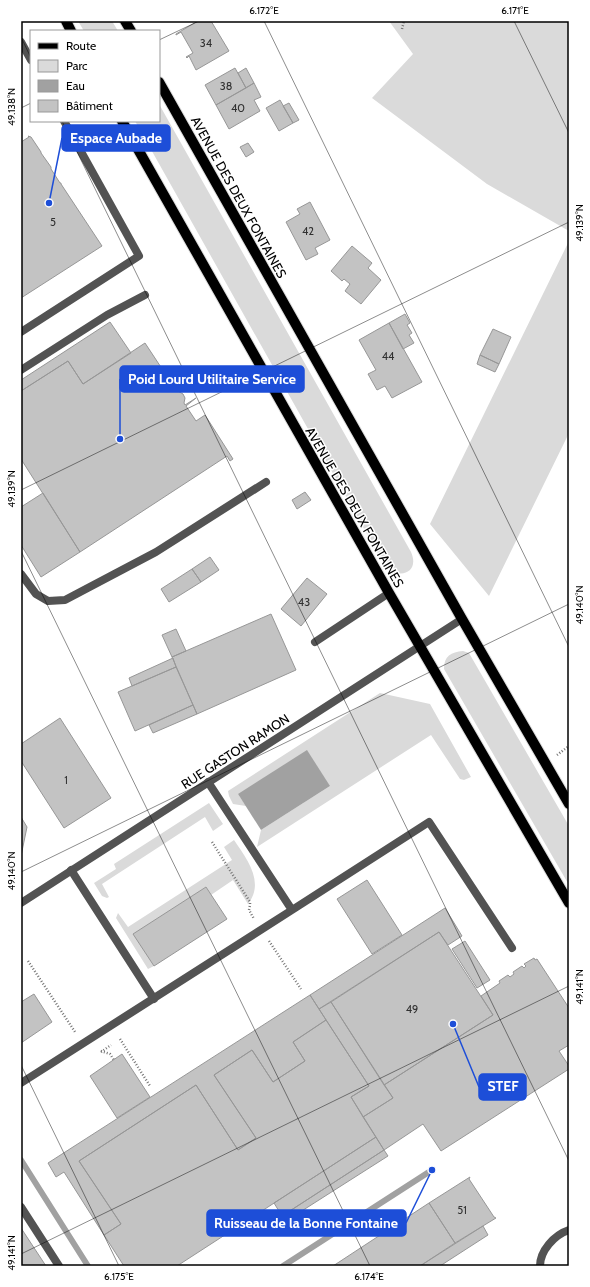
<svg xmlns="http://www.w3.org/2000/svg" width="590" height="1287" viewBox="0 0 590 1287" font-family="Cabin,sans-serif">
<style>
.green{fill:#dadada}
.water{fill:#a1a1a1}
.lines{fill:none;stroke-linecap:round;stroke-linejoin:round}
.stream{stroke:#a1a1a1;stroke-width:6}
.building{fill:#c3c3c3;stroke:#979797}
.primary-casing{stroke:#dbdbdb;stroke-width:12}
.path{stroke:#757575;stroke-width:2.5;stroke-dasharray:1 2;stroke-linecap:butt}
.lane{stroke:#535353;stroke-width:8}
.street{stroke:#535353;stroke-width:8}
.primary{stroke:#000;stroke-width:10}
.ticks{fill:none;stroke:#000;stroke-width:1;stroke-opacity:0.45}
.labels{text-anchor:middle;stroke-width:3;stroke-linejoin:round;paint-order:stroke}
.number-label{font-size:11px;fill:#313131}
.street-label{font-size:13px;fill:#000;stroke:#fff}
.leader{fill:none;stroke:#1d4ed8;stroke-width:1.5}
.callout-dot{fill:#1d4ed8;stroke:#fff;stroke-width:1.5}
.callout{fill:#1d4ed8;stroke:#1d4ed8;stroke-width:1.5}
.callout-label{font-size:14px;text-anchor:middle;font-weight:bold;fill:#fff}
.neatline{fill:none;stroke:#000;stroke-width:1.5}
.ticks-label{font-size:10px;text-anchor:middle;fill:#000}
</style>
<rect width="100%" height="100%" fill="#fff"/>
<path class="green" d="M78 21H112L118 31H84Z
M389 21H569V231L487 184 372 98 413 54Z
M159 104 411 552C420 572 400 581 385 566L135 121H159Z
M569 241V433L489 596 430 524Z
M463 651 469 653 569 826V885L444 669C444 656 451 652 463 651Z
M380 693 430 704 471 777 464 780 460 779 431 735 257 847 261 830 330 786 238 794 246 806 233 804 229 796 228 791Z
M209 803 223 824 213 831 205 817 102 884 109 897 107 898 102 896 94 883 116 869 114 864Z
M234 840C247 859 265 882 248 904L233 880 211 895 206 887 134 934 154 966 148 969 116 918 118 913 128 927 232 860 224 847Z"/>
<path class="water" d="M307 750 330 786 261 830 238 794Z"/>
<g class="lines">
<path class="stream" d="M21 1160 88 1266
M283 1266 432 1170"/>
</g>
<path class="building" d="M198 21H211L229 51 196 70 189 56 187 58 186 57 193 53 181 32 176 35V34Z
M235 68 246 88 216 105 205 85Z
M246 68 254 83 246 88 238 73Z
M254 83 261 97 254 100 260 111 229 129 216 105Z
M280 100 293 123 279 131 266 108Z
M289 103 299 120 293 123 283 106Z
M28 136 31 137 41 152V153L51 167V169L60 183H61V184L102 246 21 298V142L29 137Z
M248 143 254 152 246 157 240 147Z
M310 202 330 240 315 248 318 254 306 260 286 222 300 214 297 209Z
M352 246 372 263 368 268 381 280 361 304 345 291 350 284 344 279 342 281 331 271Z
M405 314 410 323 407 325 412 333 409 335 414 343 403 349 389 323Z
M110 322 131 353 83 384 68 361 21 391V380Z
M389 323 422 382 392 398 385 386 377 390 368 374 376 370 359 340Z
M493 329 511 337 499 364 480 355Z
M145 343 176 390 183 394 185 398 184 403 185 405 196 398 186 406 196 421 205 415 233 459 230 461 227 456 80 552 21 459V391L68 361 83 384Z
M480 355 499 364 495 372 477 364Z
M305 492 311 500 297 509 292 500Z
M43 493 80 552 41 577 21 545V507Z
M210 557 219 570 201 582 192 569Z
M192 569 201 582 169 602 161 589Z
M307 578 327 594 301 626 281 609Z
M271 614 296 670 197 714 172 657Z
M176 629 186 651 172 657 162 635Z
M173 658 176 667 132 686 129 678Z
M176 667 193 705 135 731 118 692Z
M193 705 197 714 153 733 149 725Z
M60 718 111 798 64 828 21 761V744Z
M21 817 27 827 21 856Z
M367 880 402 935 372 954 337 899Z
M206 887 227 919 154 966 133 934Z
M445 908 462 936 448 945 439 932 319 1009 310 995Z
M439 932 493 1015 384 1085 331 1002Z
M465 941 490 980 477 988 452 949Z
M534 958 535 960 537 959 569 1008V1045L559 1051 569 1066V1069L441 1151 423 1124 384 1150 363 1117 393 1098 384 1085 493 1015 481 996 500 983 499 981 508 975 510 977 514 974 513 972 522 966 524 968 526 966 524 964Z
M34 994 52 1022 21 1043V1002Z
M310 995 326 1020 293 1042 305 1061 273 1082 252 1050 214 1075 256 1138 238 1150 196 1085 79 1161 121 1224 104 1235 64 1172 56 1177 48 1163Z
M331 1002 393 1098 363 1117 351 1097 369 1086 319 1009Z
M326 1020 369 1086 351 1097 376 1137 177 1266H124L104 1235 121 1224 79 1161 196 1085 238 1150 256 1138 214 1075 252 1050 273 1082 305 1061 293 1042Z
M122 1054 150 1097 117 1118 90 1076Z
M376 1137 384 1150 282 1216 274 1203Z
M384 1150 388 1156 286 1221 282 1216Z
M470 1177 469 1179 494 1217 496 1218 455 1243 429 1203Z
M429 1203 455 1243 420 1266H333Z
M483 1226 488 1235 440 1266H420Z
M21 1228 46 1266H21Z"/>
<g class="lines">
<g class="primary-casing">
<path id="primary" d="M66 21 71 31
M125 21 131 31
M159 82 462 619 569 804
M122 121 389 593 569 903"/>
</g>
<path class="path" d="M402 29 404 21
M557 755 569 746
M212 842 250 902V905L249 910 254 919
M269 941 301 989
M28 961 75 1032
M120 1039 150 1086
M101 1051 110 1054 114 1060
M101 1052 111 1045"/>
<path class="lane" d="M21 42 31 60
M21 332 139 256 64 121
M21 370 107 315 145 295
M21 574 36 594 48 601 65 600 156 552 266 482
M315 642 389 593
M208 782 292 910 429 822 512 948
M71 870 154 999
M21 1083 292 910
M21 1207 59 1266
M540 1266C540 1251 554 1235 569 1230"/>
<path class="street" d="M21 903 462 619"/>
<use href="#primary" class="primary"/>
</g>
<path class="ticks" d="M264 21 569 647M514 21 569 133M21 37 31 58M159 40 199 21M21 108 31 103M62 121 569 1161M21 490 569 222M21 551 370 1266M21 872 569 604M21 1065 119 1266M21 1254 569 986"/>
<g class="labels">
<g class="number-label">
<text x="206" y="47">34</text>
<text x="226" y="90">38</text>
<text x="238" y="112">40</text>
<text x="53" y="226">5</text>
<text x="308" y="235">42</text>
<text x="388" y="360">44</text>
<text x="304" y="606">43</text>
<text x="66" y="784">1</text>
<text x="412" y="1013">49</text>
<text x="462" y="1214">51</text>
</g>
<g class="street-label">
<text transform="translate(239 197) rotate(61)" y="5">AVENUE DES DEUX FONTAINES</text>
<text transform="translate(355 507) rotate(60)" y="5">AVENUE DES DEUX FONTAINES</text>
<text transform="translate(235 751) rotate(-33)" y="5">RUE GASTON RAMON</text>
</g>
</g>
<path class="leader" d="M49 203L62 138M120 439L120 379M453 1024L479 1087M432 1170L406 1223"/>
<g class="callout-dot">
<circle cx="49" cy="203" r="4"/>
<circle cx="120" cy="439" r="4"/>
<circle cx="453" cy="1024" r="4"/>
<circle cx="432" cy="1170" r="4"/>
</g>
<g class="callout">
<rect x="62" y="125" width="108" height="26" rx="4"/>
<rect x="120" y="366" width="184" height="26" rx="4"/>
<rect x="479" y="1074" width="47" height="26" rx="4"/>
<rect x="207" y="1210" width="199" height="26" rx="4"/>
</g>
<g class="callout-label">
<text x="116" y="143">Espace Aubade</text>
<text x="212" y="384">Poid Lourd Utilitaire Service</text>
<text x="503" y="1091">STEF</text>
<text x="306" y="1228">Ruisseau de la Bonne Fontaine</text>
</g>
<rect width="590" height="1287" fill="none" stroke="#ffffff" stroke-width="44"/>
<rect x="30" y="30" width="130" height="92" fill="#ffffff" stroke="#999999"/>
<rect x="38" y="43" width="20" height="6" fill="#000000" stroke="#999999"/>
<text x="66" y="50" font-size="12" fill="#000000">Route</text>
<rect x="38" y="60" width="20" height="12" fill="#dadada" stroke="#999999"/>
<text x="66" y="70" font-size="12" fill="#000000">Parc</text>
<rect x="38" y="80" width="20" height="12" fill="#a1a1a1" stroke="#999999"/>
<text x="66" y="90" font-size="12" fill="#000000">Eau</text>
<rect x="38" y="100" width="20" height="12" fill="#c3c3c3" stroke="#999999"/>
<text x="66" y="110" font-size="12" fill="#000000">Bâtiment</text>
<rect x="22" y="22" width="546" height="1243" class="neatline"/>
<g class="ticks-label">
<text x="264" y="14">6.172°E</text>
<text x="515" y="14">6.171°E</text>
<text transform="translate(11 107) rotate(-90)" y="4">49.138°N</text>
<text transform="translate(579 223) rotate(-90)" y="4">49.139°N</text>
<text transform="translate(11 489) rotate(-90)" y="4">49.139°N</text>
<text transform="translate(579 605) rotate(-90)" y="4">49.140°N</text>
<text transform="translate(11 871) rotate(-90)" y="4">49.140°N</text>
<text transform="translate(579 987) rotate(-90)" y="4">49.141°N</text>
<text transform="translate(11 1253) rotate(-90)" y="4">49.141°N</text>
<text x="119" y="1280">6.175°E</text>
<text x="369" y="1280">6.174°E</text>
</g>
</svg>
